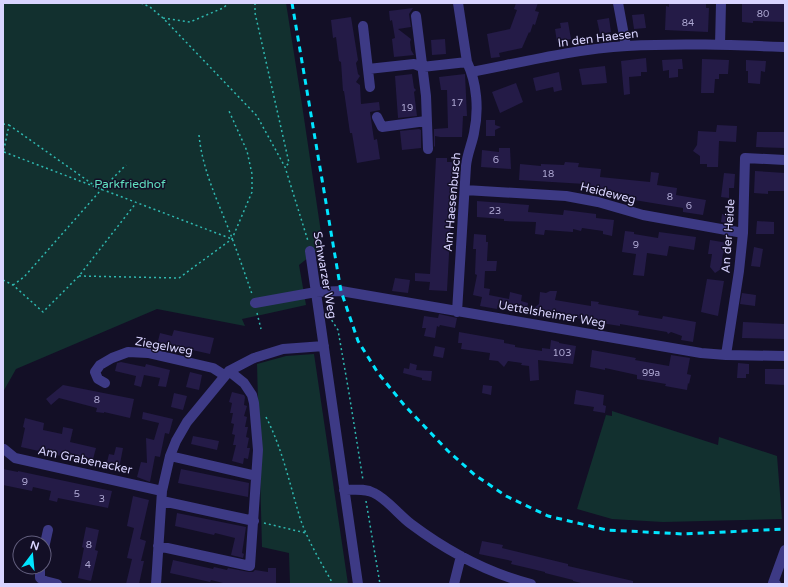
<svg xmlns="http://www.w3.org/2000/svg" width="788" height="587" viewBox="0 0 788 587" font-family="'Varela Round',sans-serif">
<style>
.green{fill:#12302f}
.building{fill:#241b47}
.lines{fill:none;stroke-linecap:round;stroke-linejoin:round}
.path{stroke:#2fb8b0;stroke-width:1.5;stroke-dasharray:2 3;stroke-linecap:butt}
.minor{stroke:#3d3a85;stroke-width:10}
.rail{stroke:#00e5ff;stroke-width:3;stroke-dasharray:6 5;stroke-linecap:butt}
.labels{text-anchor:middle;stroke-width:3;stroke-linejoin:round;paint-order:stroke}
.number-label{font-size:10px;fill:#aca6d1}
.street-label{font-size:12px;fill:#d9d4ff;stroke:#130f26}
.park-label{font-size:12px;fill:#5fe0c0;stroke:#130f26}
</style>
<rect width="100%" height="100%" fill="#130f26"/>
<path class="green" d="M3 3H286L301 98 323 246 299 265 306 305 242 319 245 326 157 309 16 369 3 392Z
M314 354 348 584H290L289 553 262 547 257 364 286 356Z
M612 411 718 445 719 437 777 456 782 519 663 522 612 519 577 509 606 415 612 416Z"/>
<path class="building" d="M516 3H538L535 11 539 12 535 25 533 24 530 33 529 32 522 48 499 53 500 57 491 58 487 34 510 29 517 10 514 9Z
M669 3 706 4V8H709L708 32 665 30 666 6 669 7Z
M742 3H785V22L753 21V23L742 22Z
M413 8 409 14 411 27 398 29 411 39 410 42 411 50 414 55 394 57 392 39 395 38 392 20 390 21 389 11Z
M644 14 646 28 634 29 632 15Z
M351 17 358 60 356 63 358 74 360 76 356 82 360 85 361 104 379 102 380 110 370 112 374 140 377 139 380 159 357 163 352 133H350L344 91H343L341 62 339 61 336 37 333 38 331 20Z
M609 18 611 32 600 34 597 20Z
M568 22 571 39 557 42 555 29 561 28 560 23Z
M445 39 446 54 432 55 431 40Z
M646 58 647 72H641V76L629 77 630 94 624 95 621 61Z
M682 59 683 69H678V77L669 78V70L663 71 662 60Z
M702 59 729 60 728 74H719V79H715L714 93H701Z
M746 60 766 61 765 72 761 71 760 84 748 83V71H746Z
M605 66 607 83 582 85 579 69Z
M559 72 562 90 554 92 553 87 536 91 533 78Z
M412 74 414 88 416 90 414 92 417 116 398 118 395 76Z
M465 74 467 116H463L462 137H440L435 136V146L434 147V129L448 128 447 90H441L439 77Z
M516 83 523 102 500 113 492 92Z
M486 120H495V125L501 127 495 130V136H486Z
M717 125 737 126 736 142 719 141 718 167H707V164H700V156L693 151 697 145 698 131 716 132Z
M419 129 421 130V148L402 150 400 131Z
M757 132H785V148L756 147Z
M499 148H510L511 169 481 167 482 150 499 152Z
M436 158H447V162H454L447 291 429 290 430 282 415 281V273L430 274Z
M565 162 579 163 578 167 601 169 600 177 650 182 651 172 659 173 657 185 677 188 676 195 706 200 703 215 683 212V208L628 199 629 194 608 193V189L585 186V184L519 180 520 164 541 166V164L564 165Z
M755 171 785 173V191H768V194L754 193Z
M724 173 735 174 734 188H729V198L721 197Z
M477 201 529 205 528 212 563 215 564 210 596 214V218L614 220 612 236 603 234V231L582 228 581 231 573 229V232L545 230 544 235 535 234 536 222 504 221V219L477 217Z
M722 214 731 215 729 224 721 222Z
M757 221 774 222V234H756Z
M625 231 634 232V234L658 238 659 232 696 237 694 250 669 246 667 256 647 253 644 276 633 275 636 254 622 252Z
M474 234 486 235V242H488L487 261H497L496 271H485L484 288 490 289 489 295 509 299 510 292 522 295 521 301 528 303 527 309 498 304 497 309 480 306 482 297 473 295 477 275 475 274 476 249H473Z
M710 240 728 243 726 254 723 253 721 269 715 273 710 267 712 254H708Z
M754 247 763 249 760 267 751 266Z
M395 278 410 280 408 293 392 291Z
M707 279 724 281 718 316 701 312Z
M550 291H557L555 300 591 306V301L599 302 598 304 639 311 638 315 662 319 663 316 696 322 693 342 681 340 682 336 671 332 668 334 667 332 620 324V326L601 323V327L588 325 589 320 557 315 556 320 528 315 529 307 534 308 539 304 540 292 546 293Z
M742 293 756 295 755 306 740 304Z
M439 314 457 318 455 328 440 325 439 327 437 326 435 338 424 336 426 328H422L424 316 438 318Z
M743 322 785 324V339L742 338Z
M174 330 214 338 210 354 179 347V349L157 345 160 333 172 336Z
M459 332 504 340V343L515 345V347L542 351V348L550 349 551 340 559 342V343L576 346 573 364 538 360 539 380 530 381 529 366 521 365 522 363 508 361 504 367 498 361 489 360 490 353 461 349 462 343H458Z
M435 346 445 348 443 358 433 356Z
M592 350 636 358 635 360 669 366 671 355 690 358 687 374 691 375 689 384 688 383 687 390 665 386 666 384 637 379V375L605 368V370L590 367Z
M121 362 145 367 146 364 170 370 166 387 158 386 160 378 144 375 141 387 134 385 136 376 115 371 117 363Z
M410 363 417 365 416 370 432 371 431 381 422 380V378L403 373 404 368 409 369Z
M738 363 749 364V374H746V378H737Z
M765 369H785V385L765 384Z
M190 372 202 375 199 390 186 387Z
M63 385 134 399 130 418 104 412V413L96 412 97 408 59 398 51 405 46 399Z
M483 385 492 386 491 395 482 393Z
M576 390 604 395 603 405 606 406 605 413 593 411 594 407 574 404Z
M232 392 244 395 245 397 244 405 247 406 244 416 247 417 245 427H248L246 437 249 438 247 448H250L248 459 244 458 243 464 232 461 236 445H233L235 435 232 434 234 424 231 423 233 413H230L232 403 229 402Z
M174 393 187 396 183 410 171 407Z
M143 412 173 419 169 434 165 433 160 457 155 456 150 482 137 477 141 462 147 463 146 438 154 440 159 423 142 419Z
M25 418 44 423 43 430 62 434 63 427 73 429 70 442 96 448 92 463 21 447 25 428 23 427Z
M193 436 219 441 217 450 191 444Z
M116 447 123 448 119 469 106 466 109 454 114 455Z
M3 469 18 472V471L112 491 108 508 58 498 57 502 49 500 51 491 33 487 32 491 3 485Z
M181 469 249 483 248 497 178 483Z
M133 496 149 500 140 539 146 541 141 561H144L139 584H126L132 559 127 558 134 528 127 526Z
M177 513 246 527 242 553 244 554 243 558 231 555 235 538 215 533 214 535 175 526Z
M86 527 99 530 95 550 98 551 91 581 78 578 84 548 82 547Z
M482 541 503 545 502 548 568 564V566L633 581V584H585L573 581V580L545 573V572L511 564 512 561 479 554Z
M173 560 213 569 214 567 227 570 228 568 249 572H253L255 570 268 572V568H276V584H227L211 580 210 582 170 573Z"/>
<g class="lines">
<path class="path" d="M141 3 150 7 163 18 257 116 285 167 308 241
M255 3V13L289 163 285 167
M163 18 190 22 223 8 229 3
M3 124 9 125 3 154
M9 125 98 188
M199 135C202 167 215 195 227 225 236 248 244 271 252 294
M4 152 232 239
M79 276 179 278 232 239 252 192V174L247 151 229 111
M3 280 13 285 43 312 79 276 136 203
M13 285 24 277 101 190 126 165
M257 313 261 329
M329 316 338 330 349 393 363 480
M266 417C283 450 290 486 301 521 309 543 322 564 333 584
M366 501 380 584
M264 523 306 533"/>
<path class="minor" d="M458 3 467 62
M618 3 626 46
M416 16 426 96 428 149
M363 26 370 87
M720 45 721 3
M368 69 414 64 422 67 467 62C477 83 479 110 474 133 472 144 467 154 466 166 463 214 460 263 457 312
M472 72C523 62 575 49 627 46 680 43 732 45 785 47
M377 117 382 127 426 121
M465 190 566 196 598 202 643 215 743 233
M310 251 358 584
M255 303 316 292 341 291 701 353 726 355 785 356
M726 355 739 271 743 233 745 158 785 160
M105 383 98 379 95 372 100 365 112 358 128 352 148 353 213 368 224 375
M4 449 15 458 162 491
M170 456 256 476
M344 490C354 490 365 488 374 493 387 499 399 515 411 524 447 551 488 573 531 584
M162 501 254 521
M158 546 250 566 258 450 254 403 252 395 244 383 229 371
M44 548 48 530
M40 567V578L45 581 57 584
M156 584 162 491 170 456 176 441 187 422 229 371 254 358 283 349 324 346
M454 584 461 556
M776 584 773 583 785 550"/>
<path class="rail" d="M292 3 341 291 358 341 378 373 405 406 448 451 475 475 506 496 548 516 607 530 683 534 785 529"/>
</g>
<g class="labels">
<g class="number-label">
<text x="763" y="17">80</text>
<text x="688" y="26">84</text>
<text x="457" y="106">17</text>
<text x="407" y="111">19</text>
<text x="496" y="163">6</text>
<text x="548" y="177">18</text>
<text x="670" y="200">8</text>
<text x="689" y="209">6</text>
<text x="495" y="214">23</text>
<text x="636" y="248">9</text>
<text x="562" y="356">103</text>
<text x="651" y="376">99a</text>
<text x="97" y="403">8</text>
<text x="25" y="485">9</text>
<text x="77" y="497">5</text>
<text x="102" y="502">3</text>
<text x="89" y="548">8</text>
<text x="88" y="568">4</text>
</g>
<g class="street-label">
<text transform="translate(598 38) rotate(-7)" y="4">In den Haesen</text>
<text transform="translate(608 193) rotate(14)" y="4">Heideweg</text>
<text transform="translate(452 202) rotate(-85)" y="4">Am Haesenbusch</text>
<text transform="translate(728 236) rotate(-86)" y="4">An der Heide</text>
<text transform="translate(325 275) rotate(80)" y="4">Schwarzer Weg</text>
<text transform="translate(552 314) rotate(10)" y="4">Uettelsheimer Weg</text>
<text transform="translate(164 346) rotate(10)" y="4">Ziegelweg</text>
<text transform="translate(85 460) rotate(12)" y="4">Am Grabenacker</text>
</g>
<g class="park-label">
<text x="130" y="188">Parkfriedhof</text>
</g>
</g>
<rect width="788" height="587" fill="none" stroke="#d9d4ff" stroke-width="8"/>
<g transform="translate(32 555) rotate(16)"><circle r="19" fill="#130f26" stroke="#625e7d"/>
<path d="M0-3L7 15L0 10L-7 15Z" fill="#00e5ff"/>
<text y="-6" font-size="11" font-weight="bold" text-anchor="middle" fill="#d9d4ff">N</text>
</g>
</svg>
